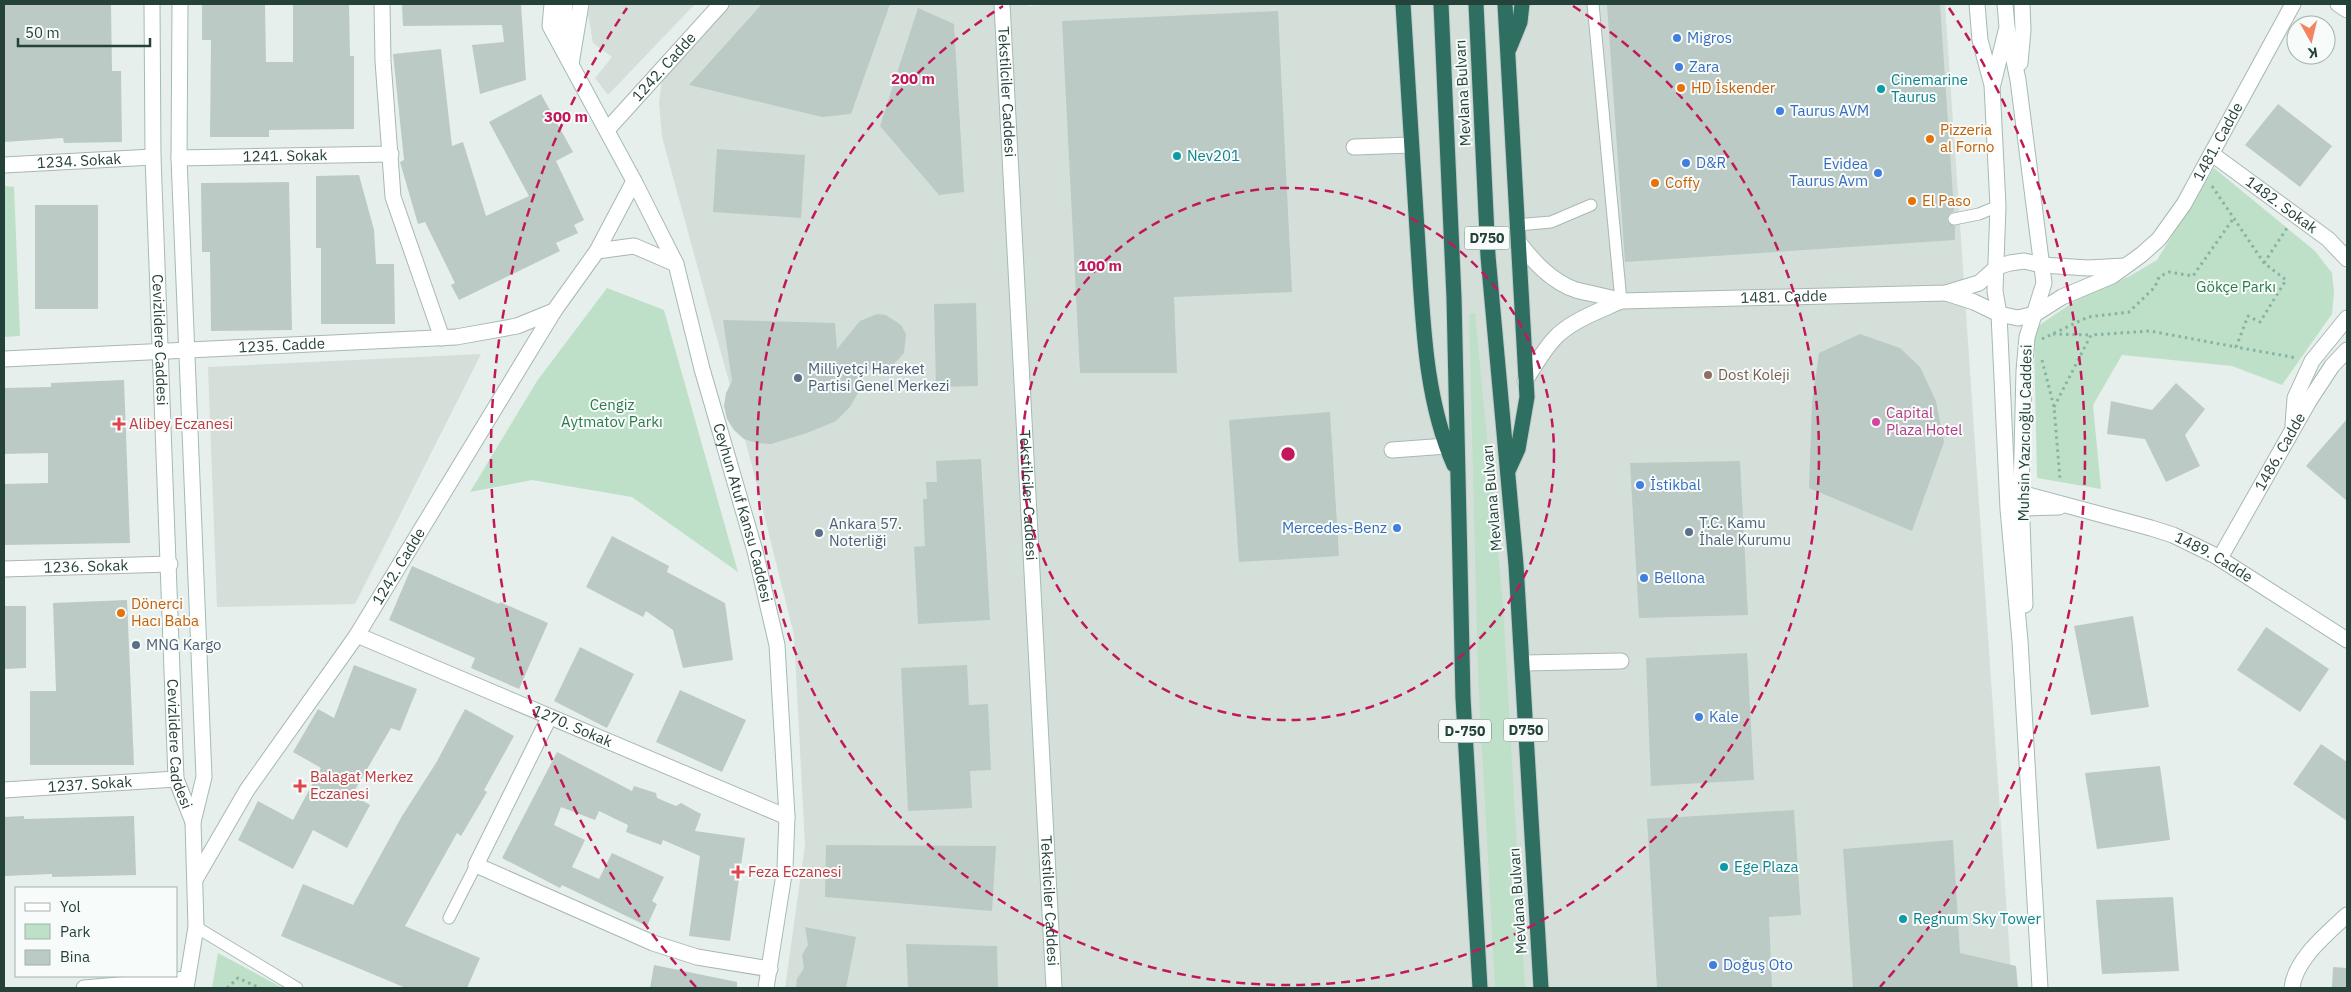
<svg xmlns="http://www.w3.org/2000/svg" width="2351" height="992" viewBox="0 0 2351 992" font-family="'IBM Plex Sans',sans-serif">
<style>
.built{fill:#d4dfda}
.green{fill:#bfe0c8}
.building{fill:#bbcac4}
.lines{fill:none;stroke-linecap:round;stroke-linejoin:round}
.lane-casing{stroke:#a8b8b2;stroke-width:13}
.street-casing{stroke:#a8b8b2;stroke-width:17}
.secondary-casing{stroke:#a4bbb3;stroke-width:17}
.highway-casing{stroke:#c2cac8;stroke-width:17}
.path{stroke:#86b3a5;stroke-width:3;stroke-dasharray:2.5 4;stroke-linecap:butt}
.lane{stroke:#fff;stroke-width:11}
.street{stroke:#fff;stroke-width:15}
.secondary{stroke:#fff;stroke-width:15}
.highway{stroke:#2f6f62;stroke-width:15}
.ring{fill:none;stroke:#c2185b;stroke-width:2.5;stroke-dasharray:9 6}
.shop-dot{fill:#3f7fe0;stroke:#f7fbf9;stroke-width:2}
.food-dot{fill:#e8710a;stroke:#f7fbf9;stroke-width:2}
.culture-dot{fill:#0f9aa8;stroke:#f7fbf9;stroke-width:2}
.education-dot{fill:#8d6e63;stroke:#f7fbf9;stroke-width:2}
.service-dot{fill:#5c6f8a;stroke:#f7fbf9;stroke-width:2}
.hotel-dot{fill:#d1479c;stroke:#f7fbf9;stroke-width:2}
.health-dot{fill:#e0444e;stroke:#f7fbf9;stroke-width:2}
.labels{text-anchor:middle;stroke-width:4;stroke-linejoin:round;paint-order:stroke}
.shield{fill:#f7fbf9;stroke:#637a73;stroke-width:1}
.shield-label{font-size:14px;font-weight:bold;fill:#24423a}
.shop-label{font-size:15px;fill:#366cbe;stroke:#f7fbf9;text-anchor:start}
.street-label{font-size:15px;fill:#24423a;stroke:#f7fbf9}
.culture-label{font-size:15px;fill:#0d838f;stroke:#f7fbf9;text-anchor:start}
.food-label{font-size:15px;fill:#c56008;stroke:#f7fbf9;text-anchor:start}
.park-label{font-size:15px;fill:#2d7a4b;stroke:#f7fbf9}
.service-label{font-size:15px;fill:#4e5e75;stroke:#f7fbf9;text-anchor:start}
.education-label{font-size:15px;fill:#785e54;stroke:#f7fbf9;text-anchor:start}
.hotel-label{font-size:15px;fill:#b23c85;stroke:#f7fbf9;text-anchor:start}
.health-label{font-size:15px;fill:#be3a42;stroke:#f7fbf9;text-anchor:start}
.centre{fill:#c2185b;stroke:#f7fbf9;stroke-width:2.5}
.ring-label{font-size:15px;text-anchor:middle;font-weight:bold;fill:#c2185b;stroke:#f7fbf9;stroke-width:4;stroke-linejoin:round;paint-order:stroke}
</style>
<rect width="100%" height="100%" fill="#e6efeb"/>
<path class="built" d="M590 4H695L608 95 595 78 612 57 593 43 588 15Z
M722 4H1027L1028 6 1066 4H1945L2012 988H785L805 845 794 635 752 466 662 137 659 103 664 64Z
M481 354 355 604 217 607 208 367Z"/>
<path class="green" d="M2214 168 2315 251 2332 273 2334 292 2332 314 2282 385 2232 366 2122 355 2093 405 2101 489 2037 478 2034 338 2038 326 2075 301 2130 276 2157 260Z
M4 186 14 187 20 336 4 337Z
M607 288 664 310 738 572 632 497 532 480 470 492 537 381Z
M1475 313 1503 604 1525 988H1495L1478 676 1469 314Z
M218 953 283 988H212Z"/>
<path class="building" d="M4 4H111L112 71H121L122 142 64 143 63 138 4 142Z
M202 4H265L266 62H293V4H349L350 56H354V129L269 130V137H210L211 40H202Z
M402 4H521L526 80 480 94 472 45 504 42 502 25 403 26Z
M762 4H890L851 114 822 117 689 85Z
M1607 4H1940L1954 211 1949 214 1947 220 1949 224 1955 226V240L1625 262Z
M918 8 954 24 964 192 939 195 880 126Z
M1278 11 1292 292 1174 297 1177 373H1080L1062 21Z
M441 49 452 146 463 142 486 216 529 196 489 122 541 94 573 152 556 161 584 220 574 225 578 233 556 243 560 251 459 300 451 285 455 283 425 222 418 224 400 162 404 160 393 54Z
M2278 104 2332 146 2300 187 2245 145Z
M717 149 805 155 801 218 713 212Z
M359 175 374 230 376 264H394L395 324H321V248H316V176Z
M289 182 292 330 211 331 210 252H202L201 183Z
M35 205H98V309H35Z
M976 303 978 386 936 387 934 304Z
M877 314 886 315 901 325 906 334 904 353 892 366 883 369 866 370 862 386 850 407 836 421 807 433 771 444 757 443 744 439 734 430 727 419 724 406 726 393 732 381 723 320 835 323 837 349 860 321Z
M1860 334 1900 348 1920 367 1936 401 1944 442 1912 531 1809 488 1812 402 1819 353Z
M124 380 130 543 4 545V484L48 483V453L4 454V388L51 387V383Z
M2176 383 2205 409 2185 435 2200 466 2166 482 2145 439 2107 434 2111 401 2152 410Z
M1330 412 1339 556 1239 562 1229 420Z
M2347 419V501L2306 466Z
M981 459 990 620 918 624 914 547 925 546 923 499H927L926 482H937L936 461Z
M1740 461 1748 615 1639 618 1630 463Z
M612 536 669 566 667 572 725 603 733 660 683 668 673 630 646 611 643 617 586 587Z
M412 566 499 604 500 602 548 623 519 689 471 668 475 658 389 620Z
M127 600 134 765H30V691H56L53 603Z
M4 606H26V668L4 669Z
M2133 616 2149 707 2091 715 2074 626Z
M2266 627 2329 669 2300 712 2237 670Z
M580 647 634 674 607 728 554 701Z
M1747 653 1754 780 1651 786 1646 658Z
M354 665 417 689 400 731 391 728 352 795 370 805 347 848 313 830 293 869 238 840 258 801 293 820 321 768 293 752 318 709 334 718Z
M967 665 969 705 988 704 991 770 970 771 972 808 908 811 901 668Z
M680 690 746 720 722 772 656 742Z
M465 709 514 736 484 790 487 792 461 836 457 833 405 926 480 958 467 988H406L281 936 303 884 353 905 402 816 436 763Z
M2321 744 2347 762V821L2293 784Z
M557 752 632 791 634 786 656 793 657 798 676 806 681 803 701 814 695 831 745 838 730 941 689 936 700 856 663 840 661 845 626 832 628 825 599 811 595 820 561 807 554 825 585 840 572 867 599 879 612 853 664 877 652 901 657 904 647 926 562 885 560 888 502 858Z
M2160 766 2170 840 2097 849 2085 773Z
M1794 810 1801 915 1769 917 1772 988H1657L1647 819Z
M24 816V819L134 816 136 875 52 877V874L4 876V817Z
M1953 840 1960 953 2016 966 2018 988H1853L1843 849Z
M826 845 996 846 992 911 825 897Z
M2173 897 2179 971 2102 974 2096 900Z
M805 927 856 937 846 988H796L797 979 804 968 802 955 808 945Z
M906 944 997 946 998 988H908Z
M654 965 737 982V988H650Z
M2333 967 2347 968V988H2332Z"/>
<g class="lines">
<g class="lane-casing">
<path id="lane" d="M1593 4 1621 301
M1954 219 1979 214 1998 206
M1517 225 1551 222 1591 205
M449 918 476 865
M196 927 297 988"/>
</g>
<g class="street-casing">
<g id="street">
<path d="M382 4 383 61 393 197 442 338"/>
<path d="M2338 4 2347 10"/>
<path id="s1" d="M607 130 721 4"/>
<path d="M1354 147 1411 145"/>
<path id="s2" d="M2212 154 2328 239 2347 259"/>
<path id="s3" d="M179 158 391 154"/>
<path id="s4" d="M4 165 153 157"/>
<path id="s5" d="M1519 243C1534 262 1552 282 1576 290 1591 294 1606 296 1621 301L1946 293 1979 283 1997 267 2010 263 2024 261 2042 265 2088 268 2125 266"/>
<path d="M597 251 634 246 676 264"/>
<path id="s6" d="M1946 293 1974 302 1999 314 2018 318 2035 314 2062 297 2112 276 2141 255 2159 239 2184 204 2293 4"/>
<path id="s7" d="M4 359 456 337 517 326 554 311"/>
<path d="M1525 381C1534 367 1543 351 1554 339 1570 321 1599 311 1621 301"/>
<path d="M2293 425 2295 398 2312 361 2347 318"/>
<path d="M1392 450 1447 446"/>
<path id="s8" d="M2021 493 2151 528 2173 535 2214 555 2347 640"/>
<path d="M2023 508 2059 507"/>
<path id="s9" d="M2220 558 2309 401 2332 366 2347 350"/>
<path id="s10" d="M4 569 170 564"/>
<path id="s11" d="M357 635 787 817"/>
<path d="M1523 663 1621 661"/>
<path d="M549 718 476 865 653 943 697 957 770 969"/>
<path id="s12" d="M4 790 176 779"/>
<path id="s13" d="M196 878 247 790 357 635 554 311 597 251 634 181"/>
<path d="M84 988 187 979"/>
<path d="M2292 988C2295 959 2327 934 2347 915"/>
</g>
</g>
<g class="secondary-casing">
<g id="secondary">
<path id="s14" d="M152 4 153 157 176 779 193 822"/>
<path d="M180 4 179 158 204 777 193 822 196 927 186 988"/>
<path id="s15" d="M552 4 550 26 634 181 676 264 702 369 755 551 777 645 787 817 785 868 766 988"/>
<path d="M565 4V37L568 51"/>
<path id="s16" d="M1002 4 1054 988"/>
<path d="M1977 4 1980 40 1992 85 1998 206 1995 291 1999 314 2008 509 2020 641 2040 988"/>
<path d="M2005 4 2007 27 2018 80 2044 283 2027 337 2024 371 2021 493 2025 605"/>
<path d="M2020 63 2023 30 2022 4"/>
<path d="M571 64 581 4"/>
<path d="M1993 84 2006 31"/>
</g>
</g>
<g class="highway-casing">
<path id="highway" d="M1403 4C1408 84 1413 165 1418 246 1423 318 1424 397 1454 465
M1441 4 1454 298 1463 698 1480 988
M1476 4 1488 256 1516 565 1541 988
M1505 4 1527 397 1518 449 1508 471
M1509 49 1520 22 1522 4"/>
</g>
<path class="path" d="M2212 186 2264 263 2286 280 2260 322 2248 316 2236 347 2297 358
M2264 263 2287 228
M2053 334 2091 335
M2042 339 2088 317 2129 312 2155 287 2159 277 2169 272 2193 276 2233 219
M2042 360 2054 407 2060 479
M2054 407 2091 335 2150 331 2236 347
M227 988 238 978 260 988"/>
<use href="#lane" class="lane"/>
<use href="#street" class="street"/>
<use href="#secondary" class="secondary"/>
<use href="#highway" class="highway"/>
</g>
<g class="ring">
<circle cx="1288" cy="454" r="266"/>
<path d="M1573 6A531 531 0 1 1 1003 6"/>
<path d="M696 987A797 797 0 0 1 627 8M1949 8A797 797 0 0 1 1880 987"/>
</g>
<g class="shop-dot">
<circle cx="1677" cy="38" r="5"/>
<circle cx="1679" cy="67" r="5"/>
<circle cx="1780" cy="111" r="5"/>
<circle cx="1686" cy="163" r="5"/>
<circle cx="1878" cy="173" r="5"/>
<circle cx="1640" cy="485" r="5"/>
<circle cx="1397" cy="528" r="5"/>
<circle cx="1644" cy="578" r="5"/>
<circle cx="1699" cy="717" r="5"/>
<circle cx="1713" cy="965" r="5"/>
</g>
<g class="food-dot">
<circle cx="1681" cy="88" r="5"/>
<circle cx="1930" cy="139" r="5"/>
<circle cx="1655" cy="183" r="5"/>
<circle cx="1912" cy="201" r="5"/>
<circle cx="121" cy="613" r="5"/>
</g>
<g class="culture-dot">
<circle cx="1881" cy="89" r="5"/>
<circle cx="1177" cy="156" r="5"/>
<circle cx="1724" cy="867" r="5"/>
<circle cx="1903" cy="919" r="5"/>
</g>
<circle class="education-dot" cx="1708" cy="375" r="5"/>
<g class="service-dot">
<circle cx="798" cy="378" r="5"/>
<circle cx="1689" cy="532" r="5"/>
<circle cx="819" cy="533" r="5"/>
<circle cx="136" cy="645" r="5"/>
</g>
<circle class="hotel-dot" cx="1876" cy="422" r="5"/>
<g class="health-dot">
<path d="M116.5 416.5h5v5h5v5h-5v5h-5v-5h-5v-5h5z"/>
<path d="M297.5 778.5h5v5h5v5h-5v5h-5v-5h-5v-5h5z"/>
<path d="M735.5 864.5h5v5h5v5h-5v5h-5v-5h-5v-5h5z"/>
</g>
<g class="labels">
<g class="shield">
<rect x="1464.5" y="226.5" width="45" height="23" rx="4"/>
<rect x="1503.5" y="718.5" width="45" height="23" rx="4"/>
<rect x="1439" y="719.5" width="52" height="23" rx="4"/>
</g>
<g class="shield-label">
<text x="1487" y="243">D750</text>
<text x="1526" y="735">D750</text>
<text x="1465" y="736">D-750</text>
</g>
<g class="shop-label">
<text x="1687" y="43">Migros</text>
<text x="1689" y="72">Zara</text>
<text x="1790" y="116">Taurus AVM</text>
<text x="1696" y="168">D&amp;R</text>
<text x="1868" y="169" text-anchor="end">Evidea<tspan x="1868" dy="17">Taurus Avm</tspan></text>
<text x="1650" y="490">İstikbal</text>
<text x="1387" y="533" text-anchor="end">Mercedes-Benz</text>
<text x="1654" y="583">Bellona</text>
<text x="1709" y="722">Kale</text>
<text x="1723" y="970">Doğuş Oto</text>
</g>
<g class="street-label">
<text dy="5" stroke="none"><textPath href="#s1" startOffset="85">1242. Cadde</textPath></text>
<text dy="5" stroke="none"><textPath href="#s16" startOffset="88">Tekstilciler Caddesi</textPath></text>
<text transform="translate(1463 93) rotate(-93)" y="5">Mevlana Bulvarı</text>
<text dy="5" stroke="none"><textPath href="#s6" startOffset="354">1481. Cadde</textPath></text>
<text dy="5" stroke="none"><textPath href="#s3" startOffset="106">1241. Sokak</textPath></text>
<text dy="5" stroke="none"><textPath href="#s4" startOffset="75">1234. Sokak</textPath></text>
<text dy="5" stroke="none"><textPath href="#s2" startOffset="86">1482. Sokak</textPath></text>
<text dy="5" stroke="none"><textPath href="#s5" startOffset="284">1481. Cadde</textPath></text>
<text dy="5" stroke="none"><textPath href="#s14" startOffset="336">Cevizlidere Caddesi</textPath></text>
<text dy="5" stroke="none"><textPath href="#s7" startOffset="278">1235. Cadde</textPath></text>
<text transform="translate(2025 433) rotate(-89)" y="5">Muhsin Yazıcıoğlu Caddesi</text>
<text dy="5" stroke="none"><textPath href="#s9" startOffset="122">1486. Cadde</textPath></text>
<text dy="5" stroke="none"><textPath href="#s16" startOffset="492">Tekstilciler Caddesi</textPath></text>
<text transform="translate(1492 498) rotate(-95)" y="5">Mevlana Bulvarı</text>
<text dy="5" stroke="none"><textPath href="#s15" startOffset="549">Ceyhun Atuf Kansu Caddesi</textPath></text>
<text dy="5" stroke="none"><textPath href="#s8" startOffset="204">1489. Cadde</textPath></text>
<text dy="5" stroke="none"><textPath href="#s13" startOffset="372">1242. Cadde</textPath></text>
<text dy="5" stroke="none"><textPath href="#s10" startOffset="82">1236. Sokak</textPath></text>
<text dy="5" stroke="none"><textPath href="#s11" startOffset="234">1270. Sokak</textPath></text>
<text dy="5" stroke="none"><textPath href="#s14" startOffset="741">Cevizlidere Caddesi</textPath></text>
<text dy="5" stroke="none"><textPath href="#s12" startOffset="86">1237. Sokak</textPath></text>
<text dy="5" stroke="none"><textPath href="#s16" startOffset="898">Tekstilciler Caddesi</textPath></text>
<text transform="translate(1518 901) rotate(-94)" y="5">Mevlana Bulvarı</text>
</g>
<g class="culture-label">
<text x="1891" y="85">Cinemarine<tspan x="1891" dy="17">Taurus</tspan></text>
<text x="1187" y="161">Nev201</text>
<text x="1734" y="872">Ege Plaza</text>
<text x="1913" y="924">Regnum Sky Tower</text>
</g>
<g class="food-label">
<text x="1691" y="93">HD İskender</text>
<text x="1940" y="135">Pizzeria<tspan x="1940" dy="17">al Forno</tspan></text>
<text x="1665" y="188">Coffy</text>
<text x="1922" y="206">El Paso</text>
<text x="131" y="609">Dönerci<tspan x="131" dy="17">Hacı Baba</tspan></text>
</g>
<g class="park-label">
<text x="2236" y="292">Gökçe Parkı</text>
<text x="612" y="410">Cengiz<tspan x="612" dy="17">Aytmatov Parkı</tspan></text>
</g>
<g class="service-label">
<text x="808" y="374">Milliyetçi Hareket<tspan x="808" dy="17">Partisi Genel Merkezi</tspan></text>
<text x="1699" y="528">T.C. Kamu<tspan x="1699" dy="17">İhale Kurumu</tspan></text>
<text x="829" y="529">Ankara 57.<tspan x="829" dy="17">Noterliği</tspan></text>
<text x="146" y="650">MNG Kargo</text>
</g>
<g class="education-label">
<text x="1718" y="380">Dost Koleji</text>
</g>
<g class="hotel-label">
<text x="1886" y="418">Capital<tspan x="1886" dy="17">Plaza Hotel</tspan></text>
</g>
<g class="health-label">
<text x="129" y="429">Alibey Eczanesi</text>
<text x="310" y="782">Balagat Merkez<tspan x="310" dy="17">Eczanesi</tspan></text>
<text x="748" y="877">Feza Eczanesi</text>
</g>
</g>
<circle cx="1288" cy="454" r="8" class="centre"/>
<g class="ring-label">
<text x="913" y="84">200 m</text>
<text x="566" y="122">300 m</text>
<text x="1100" y="271">100 m</text>
</g>
<rect width="2351" height="992" fill="none" stroke="#24423a" stroke-width="10"/>
<rect x="15" y="887" width="162" height="90" fill="#f7fbf9" stroke="#a3b1ad"/>
<rect x="25" y="903" width="25" height="8" fill="#ffffff" stroke="#a3b1ad"/>
<text x="60" y="912" font-size="15" fill="#24423a">Yol</text>
<rect x="25" y="924" width="25" height="15" fill="#bfe0c8" stroke="#a3b1ad"/>
<text x="60" y="937" font-size="15" fill="#24423a">Park</text>
<rect x="25" y="950" width="25" height="15" fill="#bbcac4" stroke="#a3b1ad"/>
<text x="60" y="962" font-size="15" fill="#24423a">Bina</text>
<g transform="translate(2311 40) rotate(172)"><circle r="24" fill="#f7fbf9" stroke="#a3b1ad"/>
<path d="M0-4L9 19L0 12L-9 19Z" fill="#f4845f"/>
<text y="-8" font-size="14" font-weight="bold" text-anchor="middle" fill="#24423a">K</text>
</g>
<path d="M18 38v8h132v-8" fill="none" stroke="#24423a" stroke-width="2.5"/>
<text x="25" y="38" font-size="15" fill="#24423a" stroke="#f7fbf9" stroke-width="4" paint-order="stroke">50 m</text>
</svg>
